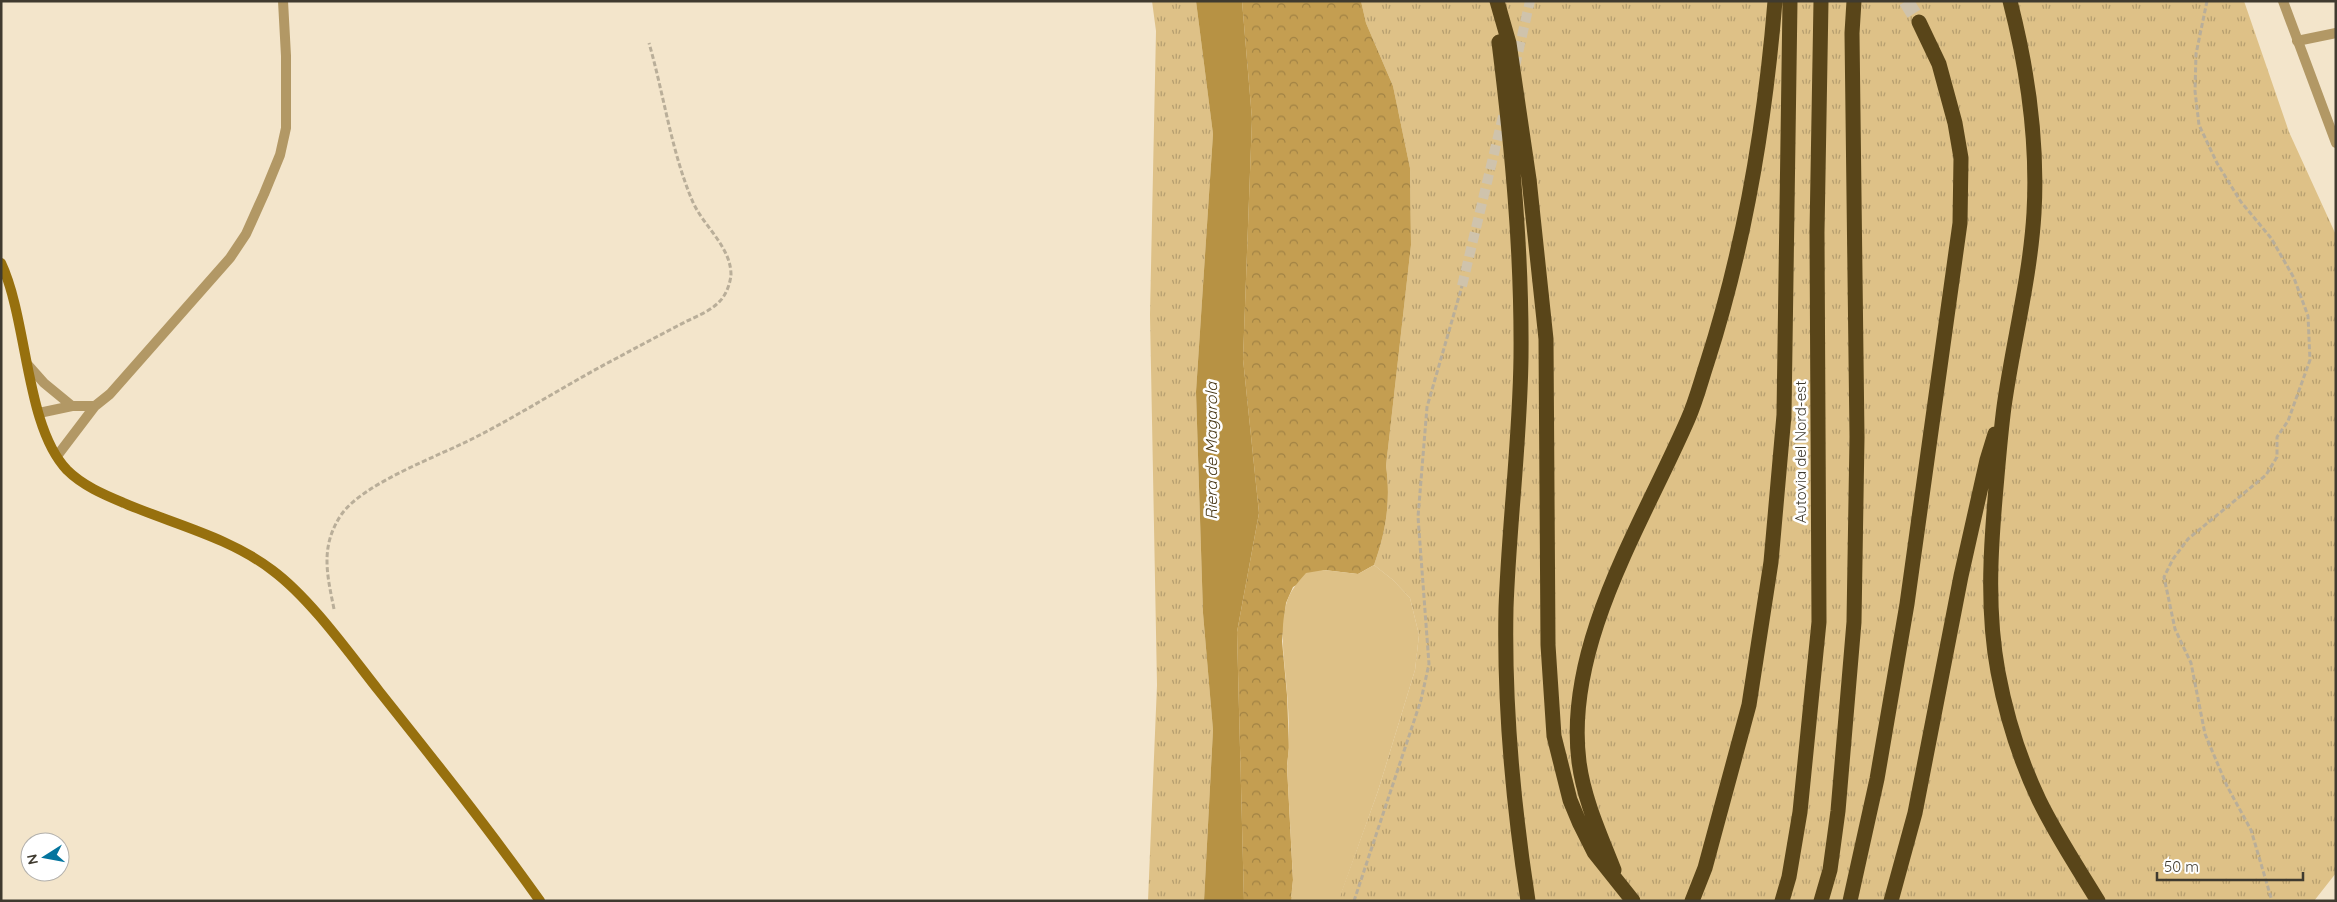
<svg xmlns="http://www.w3.org/2000/svg" width="2337" height="902" viewBox="0 0 2337 902" font-family="Quicksand,sans-serif">
<style>
.grass{fill:url(#grass-tufts)}
.forest{fill:url(#forest-crowns)}
.garden{fill:#dec187}
.water{fill:#b79244}
.lines{fill:none;stroke-linecap:round;stroke-linejoin:round}
.minor-tunnel{stroke:#cfc3ac;stroke-width:10;stroke-dasharray:10 5;stroke-linecap:butt}
.motorway-tunnel{stroke:#cfc3ac;stroke-width:15;stroke-dasharray:15 8;stroke-linecap:butt}
.path{stroke:#b9ae99;stroke-width:3;stroke-dasharray:5 2.5;stroke-linecap:butt}
.service{stroke:#b29865;stroke-width:10}
.minor{stroke:#b29865;stroke-width:10}
.secondary{stroke:#97700e;stroke-width:10}
.motorway{stroke:#594519;stroke-width:15}
.labels{text-anchor:middle;stroke-width:5;stroke-linejoin:round;paint-order:stroke}
.street-label{font-size:15px;fill:#3f3a2f;stroke:#fff}
.water-label{font-size:16px;font-style:italic;fill:#483715;stroke:#fff}
</style>
<defs>
<pattern id="grass-tufts" width="24" height="20" patternUnits="userSpaceOnUse" patternTransform="scale(1.25)"><rect width="24" height="20" fill="#dec187"/><path d="M3 7l-1-3M5 7V3M7 7l1-3M15 17l-1-3M17 17v-4M19 17l1-3" fill="none" stroke="#b59e6f"/></pattern>
<pattern id="forest-crowns" width="20" height="18" patternUnits="userSpaceOnUse" patternTransform="scale(1.25)"><rect width="20" height="18" fill="#c49e51"/><path d="M2 6a3 3 0 1 1 6 0M12 15a3 3 0 1 1 6 0" fill="none" stroke="#a18244"/></pattern>
</defs>
<rect width="100%" height="100%" fill="#f3e5cb"/>
<path class="grass" d="M1152 1H1196L1213 134 1196 392 1203 613 1213 730 1204 901H1148L1157 685 1150 315 1156 31Z
M1361 1H2244L2289 132 2336 235V873L2314 901H1291V897L1340 896 1378 791 1415 670 1419 635 1410 598 1393 580 1374 565C1386 532 1391 500 1386 466L1411 245 1410 168 1393 86 1366 23Z"/>
<path class="forest" d="M1242 1H1361L1366 23 1393 86 1410 168 1411 245 1386 466C1391 500 1386 532 1374 565L1358 574 1324 570 1293 587 1286 603 1282 641 1287 695 1289 748 1287 766 1293 880 1291 901H1244L1237 632 1259 513 1243 359 1252 119Z"/>
<path class="garden" d="M1374 565 1393 580 1410 598 1419 635 1415 670 1378 791 1340 897H1291L1293 880 1287 766C1290 742 1289 717 1287 693 1285 664 1279 634 1286 605 1289 592 1298 582 1306 573L1324 570 1358 574Z"/>
<path class="water" d="M1196 1H1242L1252 119 1243 359 1259 513 1237 632 1244 901H1204L1213 730 1203 613 1196 392 1213 134Z"/>
<g class="lines">
<path class="minor-tunnel" d="M1515 66 1530 1
M1462 286 1504 112"/>
<path class="motorway-tunnel" d="M1906 1 1919 22"/>
<path class="path" d="M2207 1 2196 54 2195 91 2199 125 2217 163 2241 202 2271 238 2294 278 2308 316 2310 360 2288 421 2277 437V457L2266 475 2188 539 2173 559 2164 577 2175 629 2191 663 2205 734 2227 786 2251 830 2272 901
M334 609C327 574 320 547 341 515 363 483 439 456 474 438 523 413 569 383 617 358 639 346 662 334 685 322 697 316 711 311 720 301 726 295 730 284 731 275 731 246 702 225 692 200 671 150 664 95 649 43
M1354 901 1421 700 1429 664 1418 517 1427 407 1462 286"/>
<path class="service" d="M2297 41 2336 33
M28 365 44 383 72 406
M39 413 72 406H95
M57 456 95 406 110 394 230 258 246 234 264 194 280 155 286 128V56L283 1"/>
<path class="minor" d="M2283 1 2336 143"/>
<path class="secondary" d="M1 263C28 320 25 426 67 470 83 486 105 495 124 503 173 524 229 537 272 570 310 598 349 653 379 691 434 760 489 829 540 901"/>
<path class="motorway" d="M1497 1 1509 43 1529 179 1546 339 1548 645 1554 736 1570 800 1580 824 1594 852 1633 901
M2010 1C2028 71 2038 142 2034 213 2030 279 2013 342 2004 407 2001 430 1999 453 1997 476 1991 542 1986 607 1998 672 2006 715 2020 760 2039 800 2056 835 2078 868 2098 901
M1499 42C1512 147 1522 252 1521 357 1520 441 1509 524 1506 608 1504 706 1513 804 1528 901
M1614 870C1600 834 1584 800 1579 762 1564 645 1643 523 1688 419 1696 401 1701 381 1707 363 1745 245 1765 124 1775 1
M1692 901 1705 868 1749 705 1771 562 1784 415 1790 1
M1782 901 1789 877 1800 812 1819 622 1817 232 1821 1
M1821 901 1830 870 1838 811 1854 622 1857 437 1852 33 1854 1
M1850 901 1877 779 1907 604 1960 223 1961 158 1955 123 1939 64 1919 22
M1891 901 1915 813 1961 576 1987 460 1995 434"/>
</g>
<g class="labels">
<g class="street-label">
<text transform="translate(1801 452) rotate(-90)" y="5">Autovia del Nord-est</text>
</g>
<g class="water-label">
<text transform="translate(1211 451) rotate(-90)" y="6">Riera de Magarola</text>
</g>
</g>
<rect width="2337" height="902" fill="none" stroke="#3f3a2f" stroke-width="5"/>
<g transform="translate(45 857) rotate(259)"><circle r="24" fill="#ffffff" stroke="#b2b0ac"/>
<path d="M0-4L9 19L0 12L-9 19Z" fill="#03749e"/>
<text y="-8" font-size="14" font-weight="bold" text-anchor="middle" fill="#3f3a2f">N</text>
</g>
<path d="M2157 872v8h146v-8" fill="none" stroke="#3f3a2f" stroke-width="2.5"/>
<text x="2164" y="872" font-size="15" fill="#3f3a2f" stroke="#ffffff" stroke-width="4" paint-order="stroke">50 m</text>
</svg>
